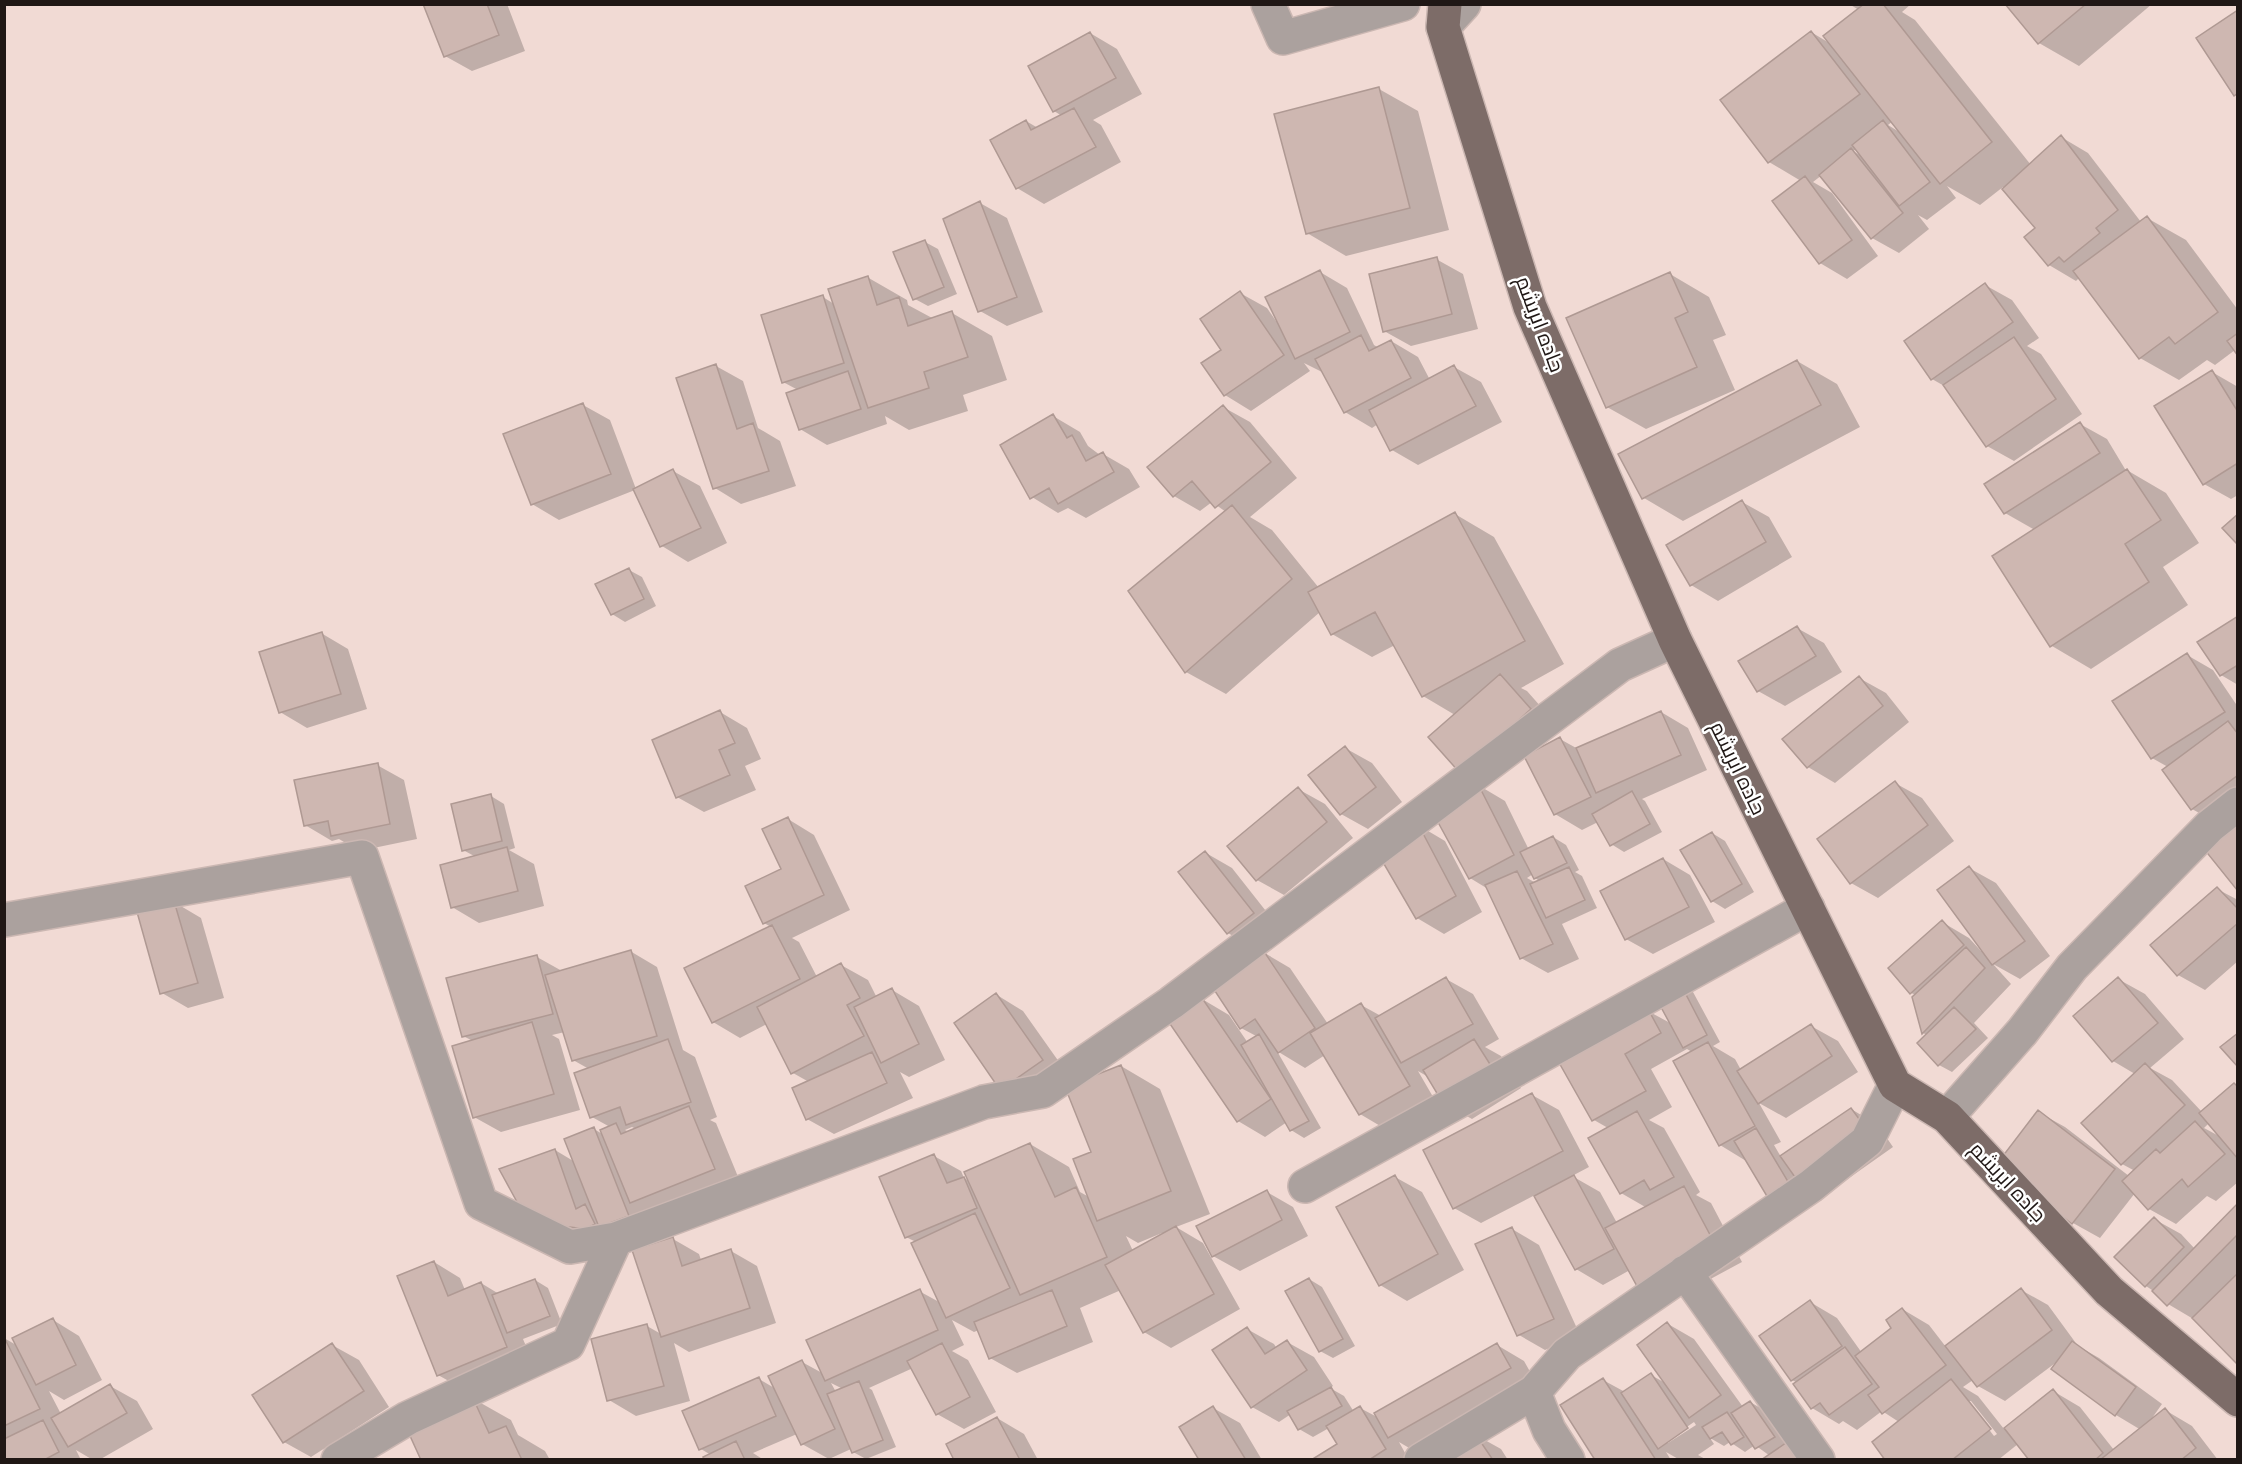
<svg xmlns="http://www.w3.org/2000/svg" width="2242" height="1464" viewBox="0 0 2242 1464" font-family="Mulish,Cairo,sans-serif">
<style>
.shadow{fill:#0003;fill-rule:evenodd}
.building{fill:#ceb7b1;stroke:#af9993;stroke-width:1.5}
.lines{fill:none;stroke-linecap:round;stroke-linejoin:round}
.minor-casing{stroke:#cbb7b2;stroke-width:36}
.major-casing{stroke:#cbb7b2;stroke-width:36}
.minor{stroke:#aba19e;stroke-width:33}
.major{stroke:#7d6c68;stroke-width:33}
.labels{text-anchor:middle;stroke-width:5;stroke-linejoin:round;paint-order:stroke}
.street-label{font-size:21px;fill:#1f1715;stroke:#fff}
</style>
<rect width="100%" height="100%" fill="#f1dad4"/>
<path class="shadow" d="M424 4H507L525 51 472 71 445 56Z
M1849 4H1911L1902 12 1915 20 2031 165 2061 137 2088 153 2141 222 2147 218 2186 240 2238 310V353L2235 350 2215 365 2207 360 2179 380 2140 358 2080 277 2076 281 2049 265 2026 237 2037 228 2003 187 1980 205 1947 186 1956 198 1927 220 1918 215 1929 229 1899 253 1872 238 1822 175 1813 182 1832 193 1878 256 1847 279 1820 263 1774 201 1801 181 1769 162 1722 101 1811 32 1831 44 1859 10ZM1893 121 1901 133 1888 125ZM1857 149 1863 157 1853 151Z
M2007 4H2152L2079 66 2039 43Z
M1090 33 1117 49 1142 94 1093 120 1101 125 1121 162 1044 204 1017 188 1026 121 1038 128 1062 116 1054 111Z
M1379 89 1418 111 1449 230 1346 256 1307 233Z
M980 203 1007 218 1043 312 1007 326 980 311Z
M925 242 938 249 957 294 928 306 915 299Z
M1436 259 1463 274 1478 329 1411 346 1384 331Z
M1320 272 1347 288 1374 345 1379 348 1391 341 1418 357 1430 380 1454 367 1481 382 1502 422 1418 465 1392 450 1378 424 1372 428 1345 412 1324 373 1304 363 1310 371 1251 411 1225 395 1223 350 1240 293 1267 308 1276 321Z
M1670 274 1709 297 1726 335 1713 340 1735 390 1646 429 1607 407Z
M867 277 907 300 908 305 934 319 952 313 992 336 1007 380 963 395 968 411 909 430 885 416 887 424 827 445 800 429 798 390 783 382 823 297 834 304Z
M1985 285 2012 300 2039 338 2027 346 2041 354 2082 414 2014 461 1987 446 1946 387 1932 379Z
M1797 361 1837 384 1860 427 1683 521 1644 498Z
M716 366 743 381 758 428 780 441 796 486 741 504 715 488Z
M2212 372 2238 387V495L2231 499 2204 484Z
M583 405 610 420 636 489 673 471 700 486 727 543 688 562 662 546 635 490 559 520 532 504Z
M1223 407 1250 422 1297 478 1250 517 1272 530 1319 588 1455 514 1494 537 1564 664 1521 688 1527 691 1557 725 1487 787 1461 772 1455 715 1423 696 1395 645 1372 657 1332 634 1320 612 1226 694 1186 672 1226 512 1212 502 1200 511 1174 496Z
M1053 416 1080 432 1088 446 1100 455 1103 454 1129 469 1140 487 1086 518 1068 508 1058 513 1032 497Z
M2080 424 2107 439 2125 469 2166 493 2199 543 2163 567 2188 605 2091 669 2052 646 2035 530 2005 513 1986 484Z
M1742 502 1769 517 1792 557 1718 601 1691 585Z
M629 570 642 577 656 606 625 622 612 614Z
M2238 618V685L2221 675Z
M1797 628 1824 643 1842 672 1785 706 1758 691Z
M321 633 348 649 367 709 307 728 280 712Z
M2187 655 2213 670 2238 707V810L2219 824 2192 809 2168 767 2152 758Z
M1859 678 1886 693 1909 722 1835 783 1808 767Z
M720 712 747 728 761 759 745 766 756 790 704 812 677 797Z
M1661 712 1688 728 1707 770 1642 799 1645 801 1662 832 1624 852 1611 844 1598 822 1582 830 1555 814 1560 739 1578 749Z
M1345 748 1372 763 1402 802 1368 829 1341 814Z
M377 765 404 780 417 839 359 851 339 839 332 841 305 825Z
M1895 783 1922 798 1954 841 1878 898 1851 883Z
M1478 785 1505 801 1529 850 1553 837 1566 845 1579 870 1575 872 1582 876 1597 908 1562 924 1579 959 1548 973 1521 958 1488 889 1470 878 1435 813ZM1533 874 1535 878 1541 882 1536 883 1527 878Z
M1298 789 1325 804 1353 838 1284 895 1257 880Z
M491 796 504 804 515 848 509 850 534 864 544 906 479 923 452 907 476 857 463 850Z
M788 819 814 835 850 910 792 938 799 942 817 977 841 965 868 980 877 998 892 990 919 1006 945 1060 909 1077 900 1072 913 1098 834 1134 807 1119 809 1082 793 1073 767 1024 740 1038 713 1022 771 927 764 923 783 870Z
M1418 825 1445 841 1482 912 1444 934 1417 918 1379 853Z
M1712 833 1725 841 1754 892 1725 909 1712 901Z
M1206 853 1232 868 1280 929 1255 949 1228 933Z
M1663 859 1690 875 1715 922 1653 954 1626 939Z
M1969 868 1996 883 2050 956 2020 979 1993 964 2011 984 1974 1023 1988 1038 1952 1072 1939 1065 1927 1035 1923 1033 1914 997 1916 995 1911 993 1942 922 1969 938 1981 951 1983 949Z
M2217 889 2238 900V961L2205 990 2178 975Z
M174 902 201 918 224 998 188 1008 162 993Z
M630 951 657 967 683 1050 695 1057 717 1117 710 1120 716 1123 741 1184 655 1231 557 1237 555 1150 575 1162 594 1129 604 1135 610 1127 592 1117 589 1069 573 1060 565 1032 552 1035 559 1039 580 1110 501 1132 474 1117 473 1041 463 1036 537 957 562 971ZM632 1127 636 1129 629 1132 625 1130Z
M1263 952 1290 968 1328 1024 1361 1005 1381 1016 1446 979 1473 994 1499 1039 1485 1047 1501 1056 1521 1088 1472 1119 1445 1104 1430 1078 1418 1071 1436 1102 1387 1130 1360 1114 1325 1055 1305 1068 1277 1051 1321 1128 1304 1138 1291 1130 1287 1122 1265 1137 1238 1121 1202 999 1229 1015 1248 1043 1258 1037 1241 1028Z
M2118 979 2145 994 2184 1039 2150 1068 2172 1080 2202 1112 2238 1087V1182L2216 1201 2207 1196 2176 1224 2149 1209 2135 1193 2100 1238 2073 1223 2038 1112 2065 1127 2129 1176 2135 1171 2122 1164 2083 1123 2135 1074 2113 1061 2075 1016ZM2209 1123 2219 1136 2204 1128Z
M1680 984 1693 992 1720 1042 1713 1046 1735 1059 1741 1070 1811 1026 1838 1041 1858 1072 1786 1118 1759 1103 1781 1142 1774 1145 1781 1157 1851 1109 1878 1125 1893 1147 1825 1195 1793 1176 1805 1197 1720 1145 1692 1052 1687 1049 1651 1069 1672 1107 1649 1120 1664 1128 1700 1192 1696 1195 1711 1203 1742 1262 1666 1303 1630 1270 1603 1285 1576 1269 1535 1195 1481 1223 1454 1208 1532 1095 1559 1110 1589 1167 1572 1176 1600 1192 1617 1223 1647 1208 1621 1193 1608 1128 1594 1120 1559 1059 1648 1011 1672 1024Z
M997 995 1023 1011 1069 1076 1002 1089Z
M1121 1066 1160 1089 1210 1214 1176 1227 1203 1243 1240 1309 1171 1348 1144 1332 1121 1290 1080 1308 1093 1342 1017 1373 990 1358 979 1330 974 1332 952 1320 964 1345 952 1351 968 1360 996 1412 964 1429 937 1414 913 1368 869 1388 872 1390 896 1447 866 1459 853 1452 851 1449 829 1459 802 1444 797 1434 753 1453 764 1460H706L711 1455 701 1449 759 1379 776 1389 802 1362 824 1374 919 1291 941 1303 916 1242 906 1237 934 1156 961 1171 964 1178 971 1182 1030 1144 1069 1167 1080 1192 1089 1197 1093 1153ZM1162 1233V1235L1133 1251 1126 1236 1138 1243ZM831 1383 843 1389 836 1392Z
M1395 1177 1422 1192 1464 1270 1407 1301 1380 1285Z
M1267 1192 1293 1207 1308 1236 1240 1271 1213 1256Z
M2238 1205V1362L2195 1320 2168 1304 2155 1292 2146 1286 2154 1219 2181 1234 2195 1249Z
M1512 1229 1539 1245 1580 1335 1545 1350 1519 1335Z
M673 1239 699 1254 701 1260 731 1251 757 1266 776 1323 689 1352 674 1343 690 1401 636 1416 609 1400 647 1326 661 1334Z
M434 1262 460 1278 465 1290 481 1283 499 1294 535 1280 548 1288 562 1324 523 1339 533 1363 465 1390 438 1375Z
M1309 1279 1322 1287 1355 1346 1333 1358 1320 1351Z
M2021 1290 2048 1305 2078 1346 2099 1358 2162 1404 2150 1421 2165 1410 2192 1426 2218 1460H2031L2018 1444 1998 1460H1887L1899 1422 1882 1411 1857 1430 1843 1421 1839 1424 1812 1408 1798 1383 1792 1380 1762 1337 1810 1302 1837 1318 1862 1353 1893 1329 1902 1309 1929 1325 1946 1347ZM2058 1361 2053 1369 2116 1415 2141 1430 2114 1450 2080 1407 2053 1391 2004 1429 1978 1396 1963 1387 1973 1380 1978 1386 2005 1401ZM1967 1401H1971L1997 1434 1994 1436Z
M53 1320 79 1336 102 1380 64 1400 49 1391 61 1414 110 1386 137 1401 153 1429 99 1460H93L76 1450 81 1460H4V1338L18 1346Z
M1668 1324 1694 1339 1743 1407 1750 1402 1764 1410 1819 1460 1770 1456 1755 1445 1745 1452 1730 1442 1724 1446 1710 1438 1714 1444 1698 1455 1707 1460H1680L1666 1452 1671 1460H1597L1603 1380 1625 1392 1651 1375 1667 1384ZM1694 1422 1696 1425 1668 1443V1440Z
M1247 1329 1274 1344 1277 1349 1287 1342 1314 1357 1333 1386 1330 1388 1344 1396 1354 1412 1360 1408 1379 1418 1497 1345 1524 1361 1537 1384 1416 1452 1399 1442 1409 1460H1314L1339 1444 1329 1428 1313 1437 1299 1429 1291 1414 1279 1422 1252 1407Z
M332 1345 359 1360 389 1407 311 1457 284 1442Z
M472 1398 511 1420 518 1435 545 1451 550 1460H423Z
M1213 1408 1240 1423 1262 1460H1201Z
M997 1418 1024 1434 1038 1460H956Z
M1474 1434 1501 1449 1508 1460H1436Z"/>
<path class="building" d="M423 4H487L499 35 444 57Z
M1864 4H1883L1992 142 1940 184 1823 36Z
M2005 4H2086L2038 44Z
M2238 10V93L2234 96 2196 38Z
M1811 31 1860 94 1768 163 1720 100Z
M1090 32 1116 78 1053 112 1028 66Z
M1379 87 1410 208 1306 234 1274 114Z
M1074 108 1096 147 1016 189 990 140 1026 120 1031 130Z
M1883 120 1930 182 1899 206 1852 145Z
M2061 135 2118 210 2096 228 2100 233 2064 262 2059 257 2048 266 2024 237 2035 228 2002 189Z
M1851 148 1903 213 1871 239 1819 175Z
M1805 176 1852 240 1819 264 1772 201Z
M980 201 1017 297 978 312 943 219Z
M2147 216 2218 312 2175 344 2169 337 2139 359 2073 271Z
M925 240 944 287 913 300 893 252Z
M1437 257 1452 314 1383 332 1369 274Z
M1320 270 1350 332 1295 359 1265 297Z
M1670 272 1688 312 1675 318 1697 367 1606 408 1566 318Z
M868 276 877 305 899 297 908 326 952 311 968 357 924 372 929 388 868 408 828 289Z
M1985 283 2013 322 1931 380 1904 341Z
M1240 291 1284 355 1224 396 1201 363 1221 350 1200 319Z
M823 295 844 363 782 383 761 315Z
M2238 333V356L2227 341Z
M1361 335 1369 351 1391 340 1411 378 1344 413 1315 359Z
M2014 337 2056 399 1986 447 1943 385Z
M1797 360 1821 405 1642 499 1618 454Z
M716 364 737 429 753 423 769 471 713 489 676 378Z
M1454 365 1476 406 1390 451 1369 410Z
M2212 370 2238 412V463L2203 485 2154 406Z
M848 371 861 409 799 430 786 393Z
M583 403 611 474 531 505 503 434Z
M1223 405 1271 462 1215 508 1192 481 1173 497 1147 467Z
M1053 414 1067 438 1072 435 1086 461 1103 452 1114 472 1058 504 1049 488 1030 499 1000 445Z
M2080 422 2100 453 2004 514 1984 484Z
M673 469 701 528 660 547 633 489Z
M2127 469 2161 520 2125 544 2149 582 2050 647 1992 556Z
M1742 500 1766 542 1690 586 1666 545Z
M1232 505 1292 579 1185 673 1128 591Z
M1455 512 1525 641 1422 697 1375 612 1331 635 1308 592Z
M2238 514V545L2222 528Z
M629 568 644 599 611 615 595 584Z
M2238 616V665L2220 676 2197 642Z
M1797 626 1816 656 1757 692 1738 661Z
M322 632 341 694 279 713 259 652Z
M2187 653 2225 712 2151 759 2112 701Z
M1500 674 1531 709 1460 773 1428 737Z
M1859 676 1883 706 1807 768 1782 739Z
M720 710 735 743 719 750 730 775 676 798 652 740Z
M1661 711 1681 755 1596 793 1576 748Z
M2228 721 2238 734V775L2191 810 2162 770Z
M1560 737 1591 797 1554 815 1524 756Z
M1345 746 1376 787 1340 815 1308 775Z
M378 763 390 824 331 836 328 821 304 826 294 780Z
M1895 781 1928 825 1850 884 1817 839Z
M1478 784 1514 855 1469 879 1433 813Z
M1298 787 1327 822 1256 881 1227 846Z
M1632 791 1650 824 1610 846 1592 814Z
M491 794 502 841 462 851 451 804Z
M788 817 824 895 763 924 745 886 781 869 762 829Z
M2238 817V889L2237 890 2200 844Z
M1418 824 1456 896 1416 919 1377 852Z
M1712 832 1742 884 1711 902 1680 850Z
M1553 836 1567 863 1534 879 1520 852Z
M507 847 518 891 451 908 440 865Z
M1205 851 1254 913 1227 934 1178 872Z
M1663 858 1689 907 1625 940 1600 891Z
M1969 866 2025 941 1992 965 1937 890Z
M1569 867 1585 900 1546 918 1530 884Z
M1517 871 1553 944 1520 959 1485 885Z
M2217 887 2238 909V923L2177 976 2150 945Z
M174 901 198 983 160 994 137 912Z
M1942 920 1964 945 1910 994 1888 968Z
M772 925 800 979 712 1023 684 968Z
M1966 947 1985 968 1922 1034 1912 997Z
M631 950 657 1036 572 1061 545 975Z
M1263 950 1315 1028 1278 1053 1255 1019 1240 1029 1211 985Z
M537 955 553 1014 462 1037 446 978Z
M841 963 860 998 847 1005 864 1036 791 1074 757 1007Z
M1446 977 1473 1024 1401 1063 1375 1018Z
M2118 977 2158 1023 2112 1062 2073 1016Z
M1680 983 1707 1035 1683 1048 1655 996Z
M892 988 919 1044 881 1063 854 1007Z
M996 993 1043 1060 1000 1090 954 1023Z
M1202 998 1271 1099 1237 1122 1168 1021Z
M1361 1003 1410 1086 1359 1115 1310 1033Z
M1954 1007 1976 1029 1938 1066 1917 1043Z
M1648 1009 1661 1033 1625 1054 1646 1091 1592 1121 1557 1059Z
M532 1022 554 1094 473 1118 452 1046Z
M1811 1024 1832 1056 1758 1104 1737 1071Z
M2238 1033V1067L2220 1047Z
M1259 1034 1309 1121 1290 1131 1241 1045Z
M668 1039 691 1102 626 1125 620 1107 590 1118 574 1073Z
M1474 1039 1495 1072 1444 1105 1423 1070Z
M1708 1042 1755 1126 1719 1146 1673 1061Z
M872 1052 887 1083 806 1120 792 1088Z
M2145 1063 2185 1105 2121 1165 2081 1123Z
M1121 1065 1171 1191 1097 1221 1073 1159 1091 1152 1065 1087Z
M2234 1083 2238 1087V1159L2199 1113Z
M1532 1093 1563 1151 1453 1209 1423 1150Z
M689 1106 715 1169 630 1203 600 1130 616 1123 621 1134Z
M1851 1108 1868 1131 1797 1180 1780 1156Z
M2038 1110 2115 1169 2072 1224 1996 1165Z
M1637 1111 1674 1177 1650 1190 1644 1180 1620 1194 1588 1138Z
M2195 1121 2225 1154 2188 1187 2182 1179 2148 1210 2122 1181 2156 1149 2160 1153Z
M594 1127 629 1216 599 1227 564 1139Z
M1756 1128 1793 1190 1771 1203 1734 1141Z
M1030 1143 1055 1197 1076 1187 1107 1257 1020 1295 964 1172Z
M555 1149 576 1209 585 1204 595 1224 586 1229 528 1222 499 1169Z
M934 1154 947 1183 964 1177 977 1208 905 1238 879 1177Z
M1395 1175 1438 1254 1379 1286 1336 1207Z
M1574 1175 1614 1249 1575 1270 1534 1196Z
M1684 1186 1716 1246 1638 1288 1605 1228Z
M1267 1190 1282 1220 1212 1257 1196 1226Z
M2238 1203V1234L2167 1306 2152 1291Z
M975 1213 1010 1288 946 1318 911 1243Z
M2154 1217 2184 1247 2145 1287 2114 1257Z
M1176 1226 1214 1294 1143 1333 1105 1265Z
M1512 1227 1554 1319 1517 1336 1475 1244Z
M673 1237 682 1266 731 1249 750 1308 661 1337 632 1250Z
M434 1261 448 1296 481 1282 507 1347 437 1376 397 1276Z
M2238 1273V1361L2236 1363 2192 1318Z
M1309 1278 1343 1339 1319 1352 1285 1291Z
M535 1279 550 1316 507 1333 492 1295Z
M2021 1288 2052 1330 1977 1387 1945 1346Z
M920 1289 938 1330 825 1381 806 1340Z
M1052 1290 1067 1326 989 1359 974 1322Z
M1810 1300 1842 1346 1791 1381 1759 1336Z
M1902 1308 1946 1365 1882 1414 1868 1395 1879 1387 1855 1356 1891 1328 1886 1320Z
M53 1318 76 1365 36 1385 12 1338Z
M1667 1322 1721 1395 1689 1418 1637 1345Z
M647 1324 664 1386 607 1401 591 1339Z
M1247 1327 1265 1354 1287 1340 1307 1370 1251 1408 1212 1350Z
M4 1337 40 1409 4 1426Z
M2072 1341 2136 1387 2115 1416 2051 1369Z
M332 1343 364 1391 283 1443 252 1395Z
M942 1343 970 1397 936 1415 907 1361Z
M1497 1343 1511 1368 1388 1438 1374 1413Z
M1845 1347 1872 1384 1829 1415 1820 1403 1811 1409 1793 1384Z
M802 1360 835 1429 801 1445 768 1376Z
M1651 1373 1688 1428 1658 1449 1621 1393Z
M759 1377 776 1416 699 1450 682 1411Z
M1603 1378 1656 1460H1595L1560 1405Z
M1951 1379 1991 1429 1952 1460H1885L1872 1442Z
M859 1381 883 1440 852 1453 827 1394Z
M110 1384 127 1413 68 1447 51 1418Z
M1331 1387 1342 1406 1298 1430 1287 1411Z
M2053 1389 2103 1453 2095 1460H2029L2004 1428Z
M472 1396 489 1433 506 1426 522 1460H421L406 1427Z
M1750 1401 1775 1437 1755 1449 1731 1413Z
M1213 1406 1246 1460H1199L1179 1427Z
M1360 1406 1386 1449 1369 1460H1311L1337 1444 1326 1426Z
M2165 1408 2196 1448 2181 1460H2100Z
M1727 1412 1744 1437 1731 1445 1722 1432 1710 1439 1702 1427Z
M997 1417 1020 1460H954L946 1444Z
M43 1420 59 1452 44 1460H4V1439Z
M1474 1432 1493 1460H1433Z
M1796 1436 1811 1460H1761Z
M736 1441 745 1460H705L703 1457Z"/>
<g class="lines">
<g class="minor-casing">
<path id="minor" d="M1268 4 1283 38 1403 4
M1443 27 1464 4
M4 920 362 857 481 1203 570 1247 616 1239 984 1102 1043 1091 1171 1003 1620 665 1675 640
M1947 1117 2022 1032 2072 967 2210 826 2238 804
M1305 1186 1808 908
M1685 1272 1818 1460
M338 1460 408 1418 568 1344 616 1239
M1421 1460 1534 1392
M1568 1460 1549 1430 1534 1392 1567 1354 1811 1186 1867 1141 1895 1085"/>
</g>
<g class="major-casing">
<path id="major" d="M1445 4 1443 27 1530 307 1675 640 1895 1085 1947 1117 2109 1291 2238 1400"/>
</g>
<use href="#minor" class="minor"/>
<use href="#major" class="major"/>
</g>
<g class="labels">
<g class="street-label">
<text transform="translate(1540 324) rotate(69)" y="7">جاده ابریشم</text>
<text transform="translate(1738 768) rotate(64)" y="7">جاده ابریشم</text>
<text transform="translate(2008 1182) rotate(47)" y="7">جاده ابریشم</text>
</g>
</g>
<rect width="2242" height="1464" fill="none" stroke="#1f1715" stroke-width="12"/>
</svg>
